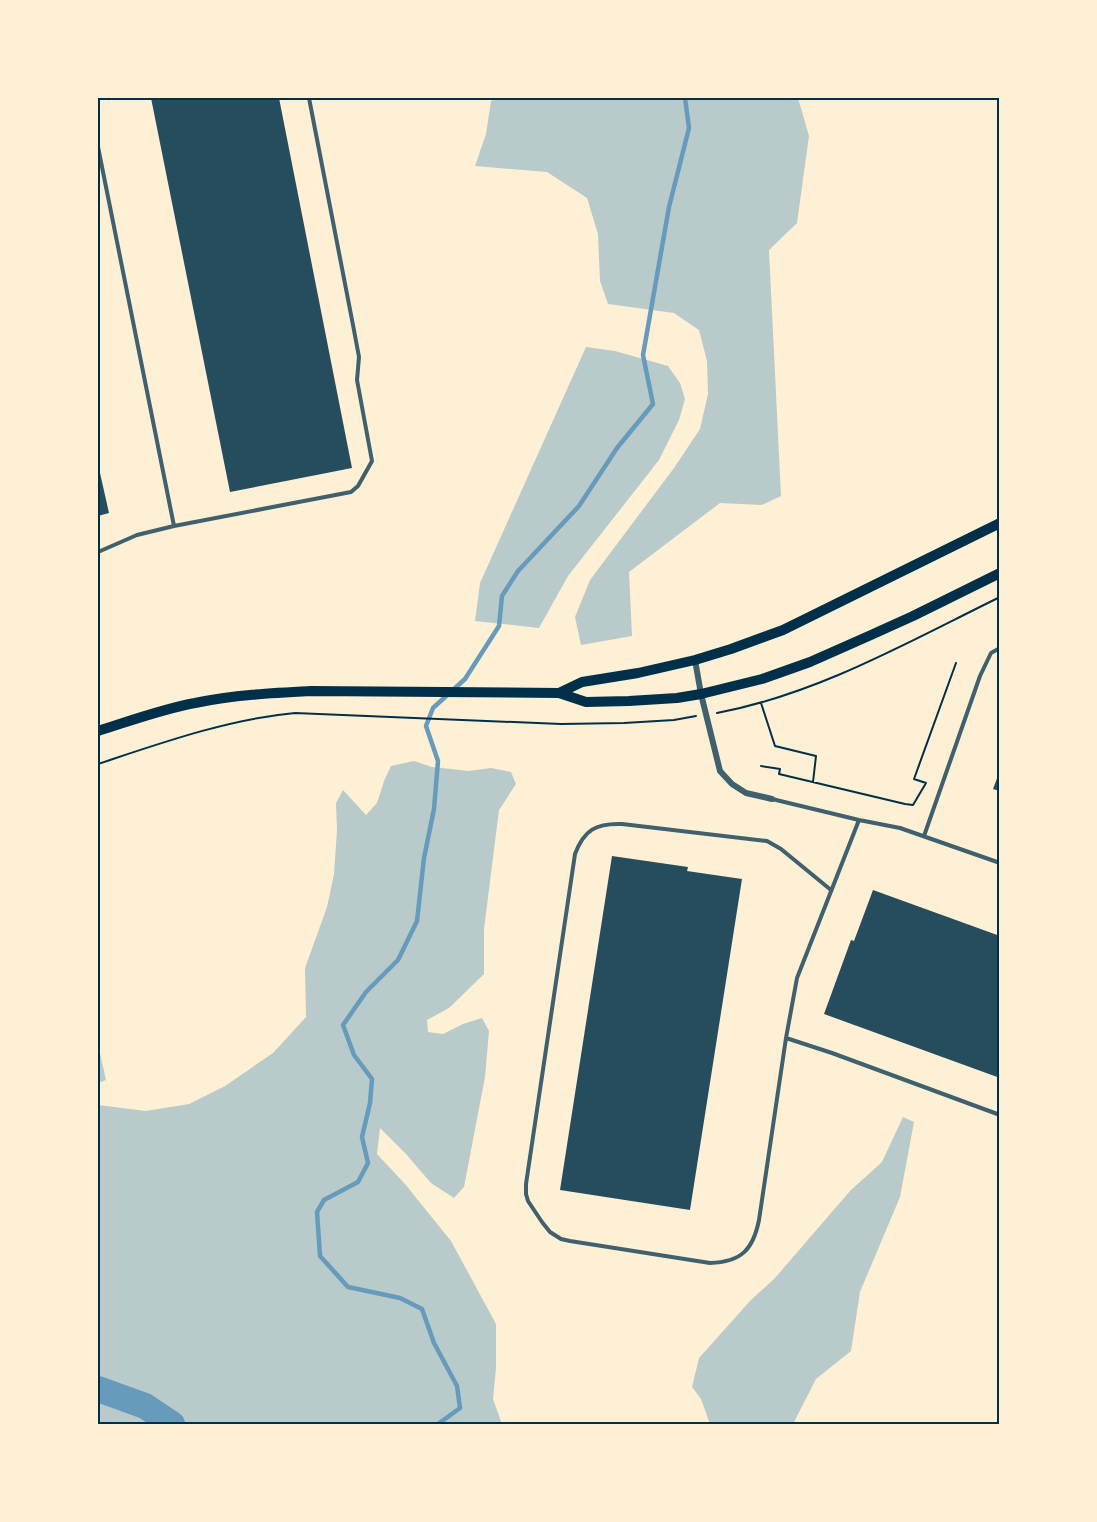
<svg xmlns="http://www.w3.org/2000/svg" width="1097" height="1522" viewBox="0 0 1097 1522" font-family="Manrope,sans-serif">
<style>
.green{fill:#b9caca}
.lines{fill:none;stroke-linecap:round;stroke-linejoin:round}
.stream{stroke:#669bbc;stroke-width:4.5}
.river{stroke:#669bbc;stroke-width:26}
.building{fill:#264d5e}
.path{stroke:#003049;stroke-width:2}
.service{stroke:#3f606c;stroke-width:4}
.minor{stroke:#3f606c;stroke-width:6}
.secondary{stroke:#003049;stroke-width:10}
.neatline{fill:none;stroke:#003049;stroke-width:2}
</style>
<rect width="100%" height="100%" fill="#fdf0d5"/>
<path class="green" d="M497 98H798L809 136 797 223 769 250 781 496 762 505 720 503 629 572 632 636 581 645 575 617 590 580 674 468 700 429 708 394 707 361 699 330 674 313 608 304 600 281 598 234 587 198 547 172 475 166 486 134 491 101Z
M586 347 615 351 668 366 680 383 685 399 679 420 659 460 568 576 539 628 475 621 480 583Z
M414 761 432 767 469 771 491 768 511 772 516 784 499 810 484 929V974L449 1008 427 1020 428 1032 443 1034 463 1024 482 1018 489 1031 485 1077 464 1187 454 1198 431 1183 406 1154 380 1128 377 1154 405 1184 451 1241 496 1324V1368L493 1399 502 1424H98V1105L146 1111 189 1104 225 1086 273 1053 306 1017 305 968 327 907 334 874 337 830 336 803 343 790 366 815 377 803 384 781 391 766Z
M98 1044 106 1080 98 1083Z
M903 1117 914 1122 900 1197 860 1292 851 1351 816 1379 793 1424H710L701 1399 692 1387 699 1358 750 1301 775 1278 850 1191 882 1162Z"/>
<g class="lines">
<path class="stream" d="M438 1424 460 1408 457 1386 434 1343 422 1309 400 1298 348 1287 320 1256 317 1212 324 1200 358 1182 368 1163 362 1137 370 1103 372 1079 354 1055 343 1025 366 992 398 960 417 921 424 858 434 809 438 761 426 726 433 708 465 679 499 626 502 596 518 571 579 506 617 448 653 404 643 355 669 207 689 128 685 98"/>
<path class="river" d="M98 1389 145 1406 172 1424"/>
</g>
<path class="building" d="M151 98H279L352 468 230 492Z
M98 464 109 513 98 516Z
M999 773H1000V791L993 789Z
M612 856 688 867 687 871 742 879 690 1210 560 1190Z
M873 890 1000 936V1078L824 1014 851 940 854 941Z"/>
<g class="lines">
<path class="path" d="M761 703 775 746 816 756 813 782
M717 713C818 694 908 642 1000 597
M98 764C161 743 229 719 295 713L561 724 624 723 674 720 696 716
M761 766 780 769 779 774 905 804 913 805 926 783 914 779 956 663"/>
<path class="service" d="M98 147 174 526
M98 552 137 535 174 526 351 492 358 486 372 461 357 380 359 357 353 325 309 98
M772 799 859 820 900 828 1000 863
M924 836 980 676 991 653 1000 648
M831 890 781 849 767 841 622 824C596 823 584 830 575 854L526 1184V1194L528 1201 542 1222 550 1232 561 1239 570 1241 710 1263C741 1262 753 1250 759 1220L786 1038 797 978 859 820
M786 1038 832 1053 1000 1115"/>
<path class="minor" d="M695 660 701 694 720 771 732 784 746 793 772 799"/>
<path class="secondary" d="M559 693 582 682 638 673 695 660 731 649 783 630 1000 523
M98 731C130 721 162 709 195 703 233 695 272 693 311 691L559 693 586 702 629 701 677 698 701 694 762 679 810 662 871 635 913 616 1000 573"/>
</g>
<rect width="1097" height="1522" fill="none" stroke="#fdf0d5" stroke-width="198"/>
<rect x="99" y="99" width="899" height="1324" class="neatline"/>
</svg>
